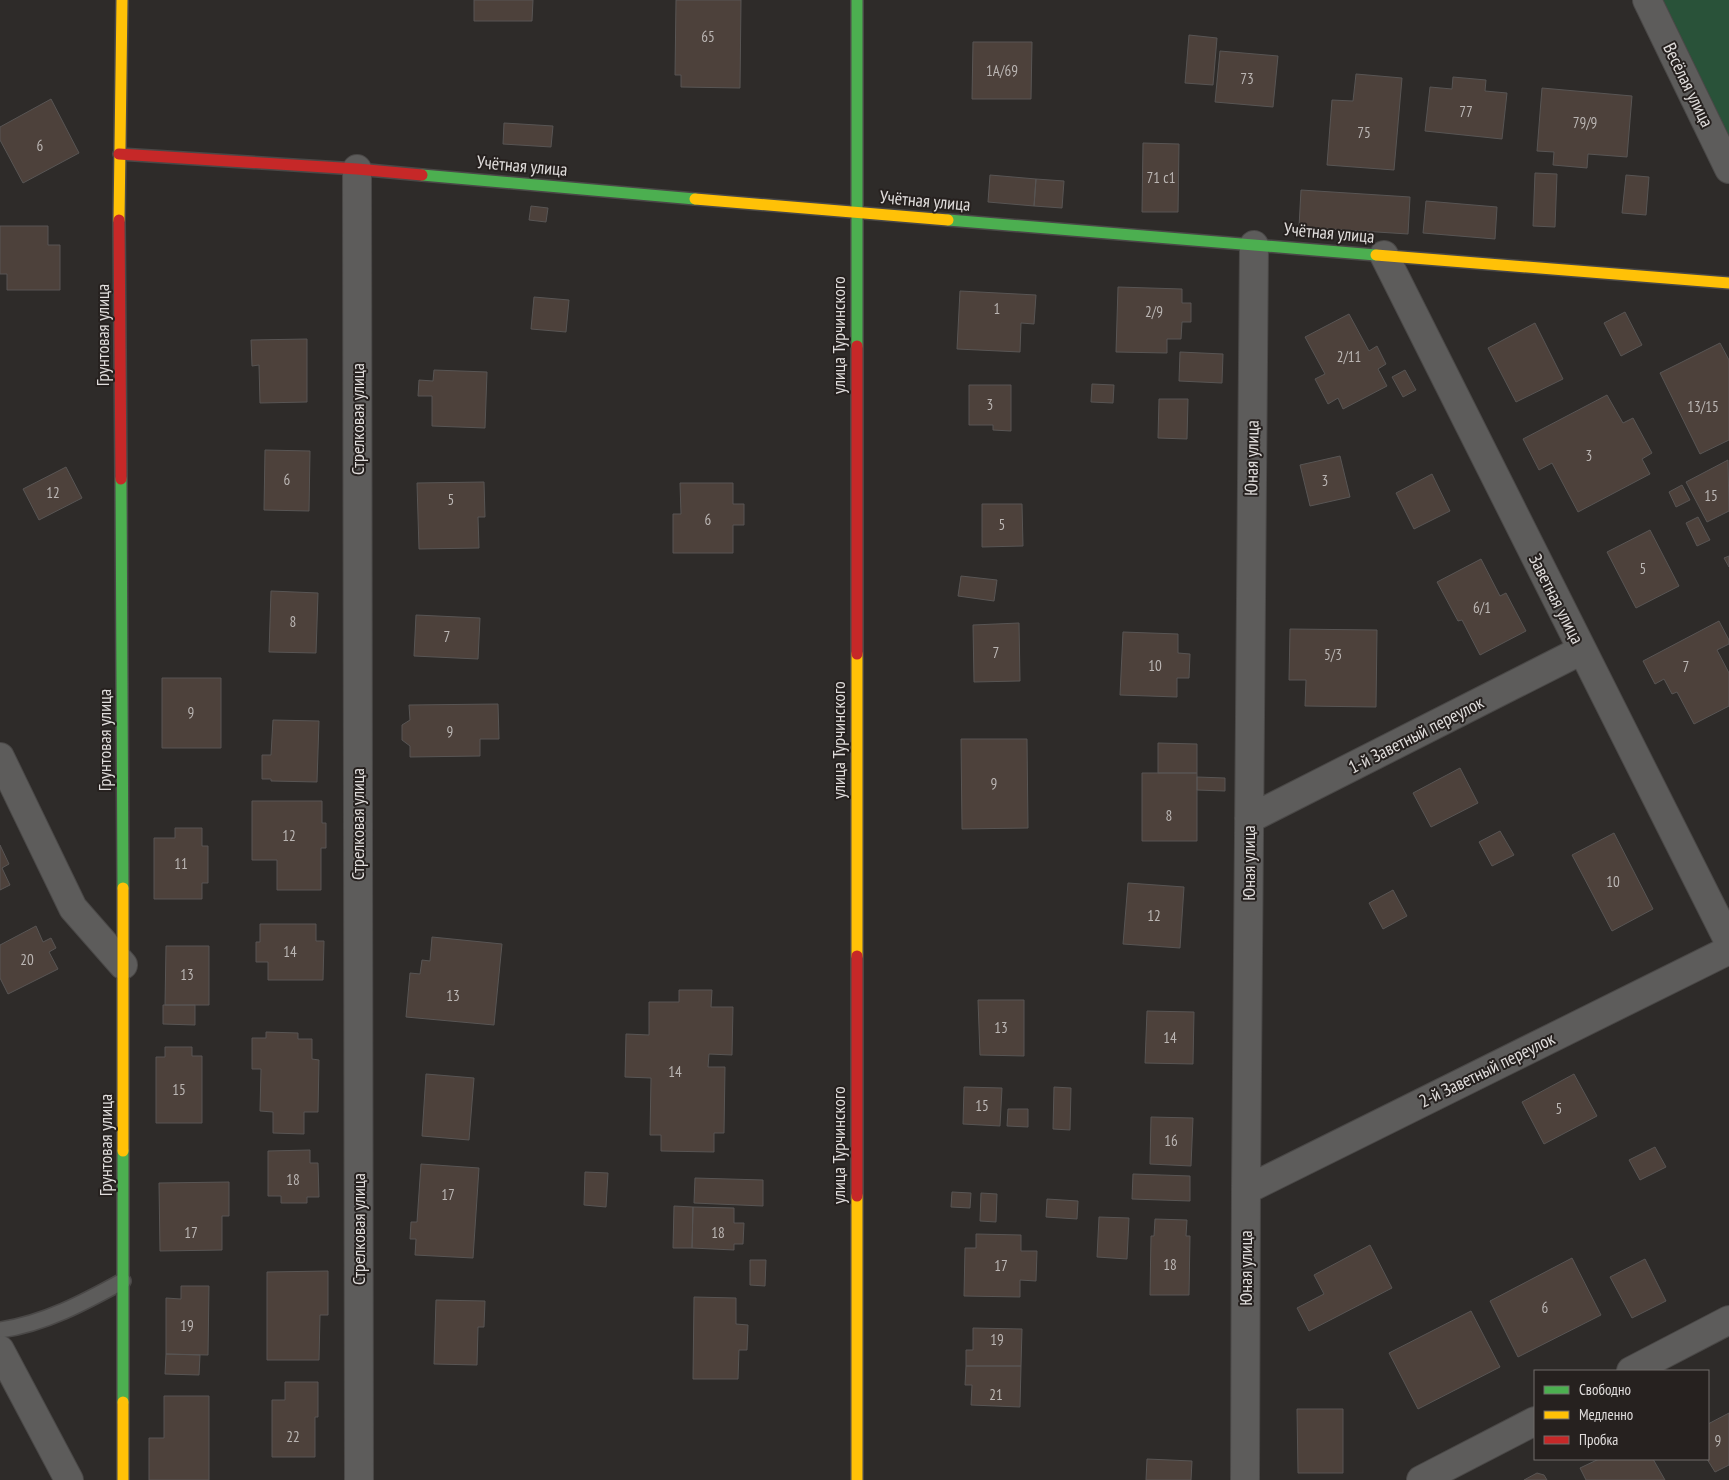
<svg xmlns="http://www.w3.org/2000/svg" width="1729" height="1480" viewBox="0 0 1729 1480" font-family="'PT Sans Narrow',sans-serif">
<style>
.green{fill:#295239}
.building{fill:#4d413b;stroke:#585554}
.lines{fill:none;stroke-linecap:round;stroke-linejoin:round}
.lane-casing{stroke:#4a4847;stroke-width:18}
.street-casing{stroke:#4a4847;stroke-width:30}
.fast-casing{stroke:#4a4847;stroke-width:14}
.slow-casing{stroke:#4a4847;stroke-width:14}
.jam-casing{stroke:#4a4847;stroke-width:14}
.lane{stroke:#5d5c5b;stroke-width:15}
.street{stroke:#5d5c5b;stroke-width:28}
.fast{stroke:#4caf50;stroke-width:11}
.slow{stroke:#ffc107;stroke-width:11}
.jam{stroke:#c62828;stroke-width:11}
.labels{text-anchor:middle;stroke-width:4;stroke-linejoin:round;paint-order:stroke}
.number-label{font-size:15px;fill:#bbb6b4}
.street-label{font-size:18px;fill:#e0dddc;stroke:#26211f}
</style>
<rect width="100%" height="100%" fill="#2e2b29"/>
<path class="green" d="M1654 0H1729V154Z"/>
<path class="building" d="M474 0H533L532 21H474Z
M676 0H741L740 88 681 87V75H675Z
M1189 35 1217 38 1213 85 1185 83Z
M973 42H1032L1031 99H972Z
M1220 51 1278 56 1273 107 1215 102Z
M1356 74 1402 78 1394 170 1327 165 1332 100 1353 101Z
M1453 77 1486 80 1485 91 1507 93 1502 139 1425 131 1430 87 1452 89Z
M1542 88 1632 96 1627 157 1588 154 1587 168 1553 165 1554 152 1537 151Z
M51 99 79 153 23 183 0 140V127Z
M504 123 553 126 551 147 503 144Z
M1143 143 1179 144 1178 212H1142Z
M1535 173 1557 174 1555 227 1533 226Z
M990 175 1036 179 1034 206 988 202Z
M1626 175 1649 177 1646 215 1622 213Z
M1036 179 1064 181 1062 208 1034 206Z
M1301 190 1410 197 1408 234 1299 227Z
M1426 201 1497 207 1495 239 1423 233Z
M531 206 548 208 546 222 529 220Z
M0 226H48V245H60V290H7V274H0Z
M1118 287 1182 289V303H1191V322H1182L1181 339H1167V353L1116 352Z
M960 291 1036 295 1034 324 1021 323 1020 352 957 349Z
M534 297 569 300 566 332 531 329Z
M1625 312 1642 345 1621 356 1604 323Z
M1349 314 1369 351 1377 346 1386 364 1378 369 1387 386 1343 409 1338 398 1328 404 1315 379 1325 374 1305 337Z
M1535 323 1563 379 1516 402 1488 348Z
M307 339V402L260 403 259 365 252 366 251 340Z
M1720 343 1729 360V440L1700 454 1660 373Z
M1180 352 1223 354 1222 383 1179 381Z
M434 370 487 372 485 428 432 426V396H418L419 380 433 381Z
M1405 370 1416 390 1403 397 1392 377Z
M1092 384 1114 385 1113 403 1091 402Z
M969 385H1011V431L993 430V425H969Z
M1607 395 1623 423 1633 418 1652 453 1642 459 1650 474 1578 512 1552 463 1539 470 1523 439Z
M1159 399H1188L1187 439 1158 438Z
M265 450 310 451 309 511 264 510Z
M1340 456 1350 497 1310 506 1300 465Z
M1728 460 1729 511 1707 522 1686 482Z
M66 467 82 498 39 520 23 489Z
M1432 474 1450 511 1414 529 1396 493Z
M484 482 485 517H478L479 548 419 549 417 483Z
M680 483H733V504H744V525H733V553H673V514H681Z
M1682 485 1690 500 1676 507 1669 492Z
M982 504H1022L1023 546 982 547Z
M1698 517 1710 540 1697 546 1686 523Z
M1650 530 1679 586 1636 608 1607 552Z
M1729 556V567L1724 558Z
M1481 559 1500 596 1506 593 1526 631 1480 655 1462 620 1458 621 1437 582Z
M961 576 997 580 994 601 958 596Z
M271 591 318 593 316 653 269 652Z
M416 615 480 618 478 659 414 656Z
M1719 621 1729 640V644L1717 650 1729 673V706L1694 724 1677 692 1672 694 1664 679 1655 684 1643 661Z
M1019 623 1020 681 974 682 973 625Z
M1290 629 1377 630 1376 707 1305 706 1306 680H1289Z
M1123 632 1178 634V653L1190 654 1189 678H1177V697L1120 695Z
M162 678H221V748H162Z
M498 704 499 739H480V756L410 757V746L402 740V725L410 720 409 705Z
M273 720 319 721 317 782 271 781V779H262V755H271Z
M961 739H1027L1028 828 962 829Z
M1158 743 1197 744V773H1158Z
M1460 768 1478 803 1431 827 1413 793Z
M1142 773H1197V841H1142Z
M1197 777 1225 778V791L1197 790Z
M252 801H322V823H326V848H321V890H277V860H252Z
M175 828H202V846H208V883H202V899H154V838H175Z
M1500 831 1514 855 1492 866 1479 842Z
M1614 833 1653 909 1612 931 1572 855Z
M0 845 9 864 2 868 10 885 0 890Z
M1128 883 1184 887 1180 948 1123 944Z
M1393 890 1407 916 1383 929 1369 903Z
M260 924H316V941H324L323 980H268V962H256V942H260Z
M36 926 43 942 51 938 56 948 49 952 58 969 8 994 0 978V945Z
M432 937 502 944 494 1025 406 1017 410 973 420 974 422 960 430 961Z
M166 946H209V1005H165Z
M679 990H712L711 1007H733L732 1055 709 1054 708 1067H725L724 1133H714V1152L661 1151V1135H650L651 1078 625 1077 626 1034 649 1035V1002H679Z
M978 1000H1024V1056L980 1055Z
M163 1005H195V1025L163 1024Z
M1147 1011 1194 1012 1193 1064 1145 1063Z
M266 1032 298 1033V1039H312V1059L319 1060 318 1112H304V1134L273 1133V1112L260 1111 261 1069H252V1038H266Z
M165 1047H192V1056H202V1123H156V1057H165Z
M426 1074 474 1078 469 1140 422 1136Z
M1574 1074 1597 1116 1544 1144 1522 1102Z
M964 1087 1002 1088 1000 1126 963 1124Z
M1054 1087 1071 1088 1070 1130 1053 1129Z
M1008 1109H1028V1127L1007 1126Z
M1151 1117 1193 1118 1191 1166 1150 1164Z
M1655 1147 1666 1167 1640 1180 1629 1160Z
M310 1150V1163H318L319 1197H307V1203H281V1196H268V1151Z
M421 1164 479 1168 473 1258 415 1255 416 1239H410L411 1222H417Z
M585 1172 608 1173 606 1207 584 1205Z
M1133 1174 1190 1176V1201L1132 1199Z
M695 1178 763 1180V1206L694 1203Z
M229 1182V1216H222V1250L160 1251 159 1183Z
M952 1192 971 1193 970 1208 951 1207Z
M981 1193 997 1194 996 1222 980 1221Z
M1047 1199 1078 1201 1077 1219 1046 1217Z
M674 1206 693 1207 692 1248H673Z
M693 1207 734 1208V1223H744L743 1244H734V1250L692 1248Z
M1099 1217 1129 1218 1127 1259 1097 1257Z
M1155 1219 1187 1220 1186 1236H1190L1189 1295H1150L1151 1236H1154Z
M976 1234 1021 1235V1251H1037L1036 1281 1020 1280V1297L964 1296 965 1248H976Z
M1370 1245 1392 1288 1309 1331 1297 1308 1324 1294 1314 1275Z
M1572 1258 1601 1315 1518 1357 1490 1301Z
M1645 1259 1666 1301 1632 1318 1610 1277Z
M750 1260H766L765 1286 750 1285Z
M328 1271V1315H320L319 1360H267V1272Z
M181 1286H209L208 1355 166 1354V1298L181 1299Z
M694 1297 736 1298V1324L748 1325 747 1350H739L738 1379H693Z
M436 1300 485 1301 484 1327H478L477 1365 434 1364Z
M1471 1311 1500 1367 1418 1409 1389 1353Z
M973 1328 1022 1329 1021 1366H966V1350H973Z
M166 1354 200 1355 199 1375 165 1374Z
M966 1366H1021L1020 1407 971 1405 972 1385H965Z
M285 1382H318V1417H315V1457H272V1400H285Z
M164 1396H209V1480H149V1438H164Z
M1297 1409H1343V1473H1298Z
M1729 1413V1465L1715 1472 1707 1459 1708 1424Z
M1147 1459 1192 1461 1191 1480H1146Z
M1599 1459H1653L1665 1480H1586L1580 1468Z
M1537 1473 1544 1475 1547 1480H1524Z"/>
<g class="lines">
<g class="lane-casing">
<path id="lane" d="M0 1330C44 1324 85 1302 123 1281"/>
</g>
<g class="street-casing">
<path id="street" d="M1647 0 1729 169
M357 169 359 1480
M1384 255 1729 942
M0 757 73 908 123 965
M1249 819 1582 650
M1246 1190 1729 950
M0 1350 69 1480
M1631 1371 1729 1320
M1245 1480 1246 1190 1254 245
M1421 1480 1535 1421"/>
</g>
<g class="fast-casing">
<path id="fast" d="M857 0V346
M422 175 695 199
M948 220 1376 255
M121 479 123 888
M123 1151V1402"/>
</g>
<g class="slow-casing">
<path id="slow" d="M695 199 948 220
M119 220 122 0
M1376 255 1729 283
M857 654V956
M123 888V1151
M857 1196V1480
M123 1402V1480"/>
</g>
<g class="jam-casing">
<path id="jam" d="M119 154 357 169 422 175
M119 220 121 479
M857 346V654
M857 956V1196"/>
</g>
<use href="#lane" class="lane"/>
<use href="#street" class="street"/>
<use href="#fast" class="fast"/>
<use href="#slow" class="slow"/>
<use href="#jam" class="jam"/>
</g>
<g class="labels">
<g class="number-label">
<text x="708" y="42">65</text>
<text x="1002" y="76">1А/69</text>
<text x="1247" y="84">73</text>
<text x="1466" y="117">77</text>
<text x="1585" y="128">79/9</text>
<text x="1364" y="138">75</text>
<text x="40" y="151">6</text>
<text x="1161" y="183">71 с1</text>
<text x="997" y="314">1</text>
<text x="1154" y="317">2/9</text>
<text x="1349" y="362">2/11</text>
<text x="990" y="410">3</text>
<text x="1703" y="412">13/15</text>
<text x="1589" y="461">3</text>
<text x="287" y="485">6</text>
<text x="1325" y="486">3</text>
<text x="53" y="498">12</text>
<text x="1711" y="501">15</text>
<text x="451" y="505">5</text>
<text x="708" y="525">6</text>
<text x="1002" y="530">5</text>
<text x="1643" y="574">5</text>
<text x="1482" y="613">6/1</text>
<text x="293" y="627">8</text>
<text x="447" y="642">7</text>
<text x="996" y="658">7</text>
<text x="1333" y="660">5/3</text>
<text x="1155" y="671">10</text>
<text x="1686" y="672">7</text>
<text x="191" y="718">9</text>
<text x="450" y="737">9</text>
<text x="994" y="789">9</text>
<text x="1169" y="821">8</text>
<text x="289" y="841">12</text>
<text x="181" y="869">11</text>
<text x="1613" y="887">10</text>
<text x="1154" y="921">12</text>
<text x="290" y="957">14</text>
<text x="27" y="965">20</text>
<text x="187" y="980">13</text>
<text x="453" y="1001">13</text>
<text x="1001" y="1033">13</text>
<text x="1170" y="1043">14</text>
<text x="675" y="1077">14</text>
<text x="179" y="1095">15</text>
<text x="982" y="1111">15</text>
<text x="1559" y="1114">5</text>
<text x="1171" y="1146">16</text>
<text x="293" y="1185">18</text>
<text x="448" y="1200">17</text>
<text x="191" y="1238">17</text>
<text x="718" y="1238">18</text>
<text x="1170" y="1270">18</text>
<text x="1001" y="1271">17</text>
<text x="1545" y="1313">6</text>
<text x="187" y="1331">19</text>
<text x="997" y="1345">19</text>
<text x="996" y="1400">21</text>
<text x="293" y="1442">22</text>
<text x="1718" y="1446">9</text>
</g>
<g class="street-label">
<text transform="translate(1688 85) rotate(64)" y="6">Весёлая улица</text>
<text transform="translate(522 166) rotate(5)" y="6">Учётная улица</text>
<text transform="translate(925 201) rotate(5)" y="6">Учётная улица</text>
<text transform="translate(1329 233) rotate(5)" y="6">Учётная улица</text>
<text transform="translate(103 335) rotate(-90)" y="6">Грунтовая улица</text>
<text transform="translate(839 335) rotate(-90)" y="6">улица Турчинского</text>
<text transform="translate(358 419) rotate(-90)" y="6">Стрелковая улица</text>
<text transform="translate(1252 458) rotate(-89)" y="6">Юная улица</text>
<text transform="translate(1556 599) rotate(63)" y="6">Заветная улица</text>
<text transform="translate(1416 735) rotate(-27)" y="6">1-й Заветный переулок</text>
<text transform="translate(105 740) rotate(-90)" y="6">Грунтовая улица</text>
<text transform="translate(839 740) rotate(-90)" y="6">улица Турчинского</text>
<text transform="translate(358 824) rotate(-90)" y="6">Стрелковая улица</text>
<text transform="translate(1249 863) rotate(-90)" y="6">Юная улица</text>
<text transform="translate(1487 1070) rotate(-26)" y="6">2-й Заветный переулок</text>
<text transform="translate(106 1145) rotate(-90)" y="6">Грунтовая улица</text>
<text transform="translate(839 1145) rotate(-90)" y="6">улица Турчинского</text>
<text transform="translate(359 1229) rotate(-90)" y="6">Стрелковая улица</text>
<text transform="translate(1246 1268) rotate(-90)" y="6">Юная улица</text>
</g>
</g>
<rect x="1534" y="1370" width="175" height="90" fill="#26211f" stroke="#706c6b"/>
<rect x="1544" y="1386" width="25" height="8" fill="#4caf50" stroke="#706c6b"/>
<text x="1579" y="1395" font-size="15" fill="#e0dddc">Свободно</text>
<rect x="1544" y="1411" width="25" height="8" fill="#ffc107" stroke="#706c6b"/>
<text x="1579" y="1420" font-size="15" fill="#e0dddc">Медленно</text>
<rect x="1544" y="1436" width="25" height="8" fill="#c62828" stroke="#706c6b"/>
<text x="1579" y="1445" font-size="15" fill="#e0dddc">Пробка</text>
</svg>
